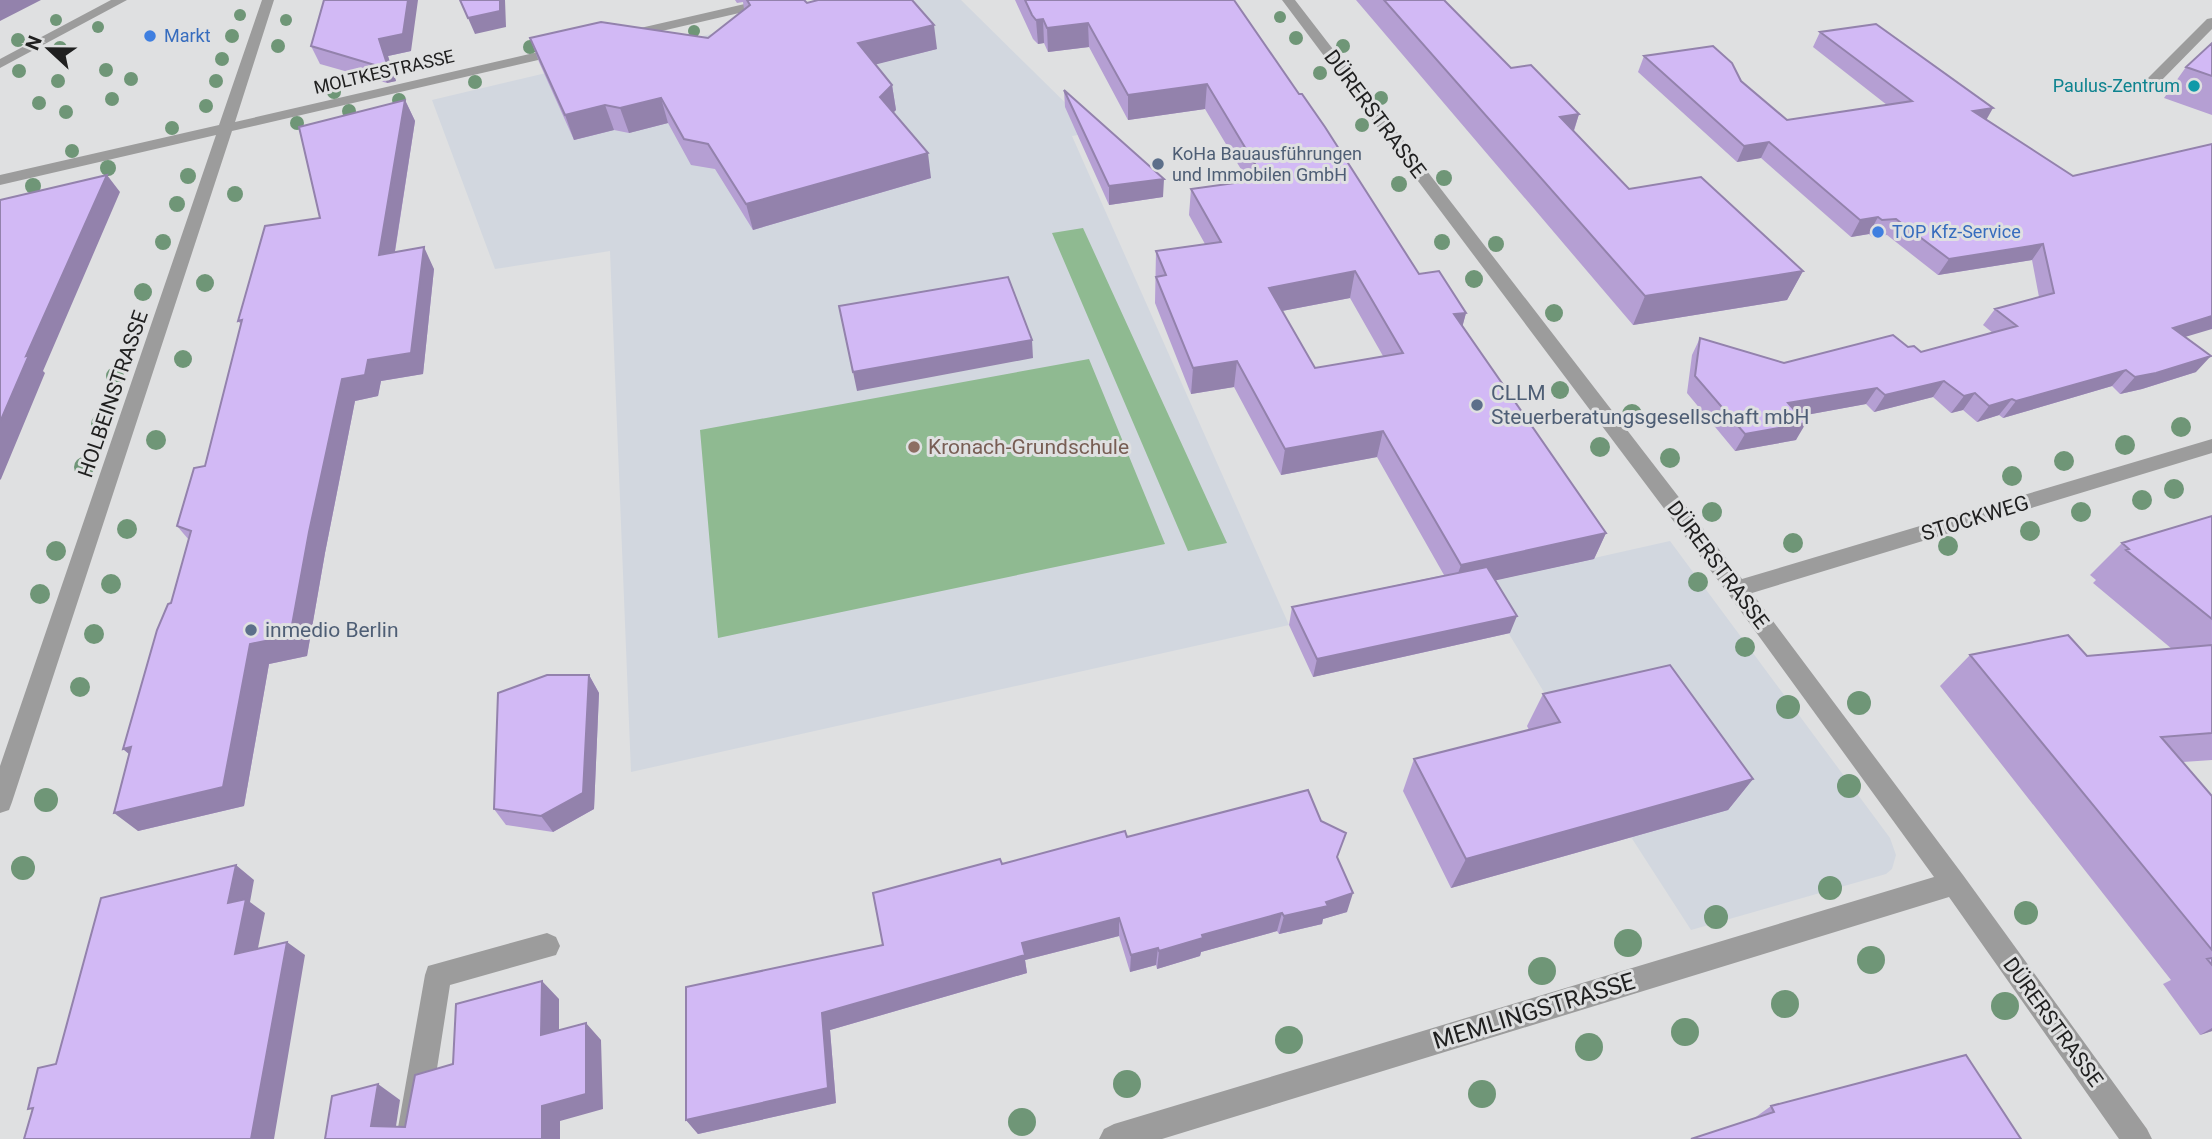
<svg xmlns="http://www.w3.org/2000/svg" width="2212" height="1139" viewBox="0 0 2212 1139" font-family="Roboto,sans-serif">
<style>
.built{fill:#d2d7df}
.green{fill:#8fba91}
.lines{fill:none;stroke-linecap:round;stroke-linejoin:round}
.minor{fill:#9c9c9c;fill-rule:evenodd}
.tree{fill:#6f9677}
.wall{fill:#b59fd3;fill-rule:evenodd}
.shaded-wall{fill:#9382ac}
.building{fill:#d2b9f5;stroke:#9382ac;stroke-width:2;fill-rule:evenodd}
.shop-dot{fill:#3f7fe0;stroke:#dfe0e1;stroke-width:2.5}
.culture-dot{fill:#0f9aa8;stroke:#dfe0e1;stroke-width:2.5}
.service-dot{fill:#5c6f8a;stroke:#dfe0e1;stroke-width:2.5}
.education-dot{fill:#8d6e63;stroke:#dfe0e1;stroke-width:2.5}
.labels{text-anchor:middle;stroke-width:6;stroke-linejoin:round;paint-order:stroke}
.far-shop-label{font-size:18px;fill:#366cbe;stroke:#dfe0e1;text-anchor:start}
.far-street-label{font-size:18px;fill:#202020;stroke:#dfe0e1}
.far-culture-label{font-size:18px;fill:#0d838f;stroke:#dfe0e1;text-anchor:end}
.far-service-label{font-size:18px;fill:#4e5e75;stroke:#dfe0e1;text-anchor:start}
.street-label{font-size:21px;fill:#202020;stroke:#dfe0e1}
.service-label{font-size:21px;fill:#4e5e75;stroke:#dfe0e1;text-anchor:start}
.education-label{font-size:21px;fill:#785e54;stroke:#dfe0e1;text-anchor:start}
.near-street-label{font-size:24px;fill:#202020;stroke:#dfe0e1}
</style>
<rect width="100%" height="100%" fill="#dfe0e1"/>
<path class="built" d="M855 0H961L1095 132 1072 136 1289 625 631 772 610 251 495 269 432 100Z
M1670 541 1890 838 1896 855 1892 869 1886 874 1691 930 1631 837 1479 584Z"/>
<path class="green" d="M1083 228 1227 543 1188 551 1052 233Z
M1089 359 1165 544 718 638 700 430Z"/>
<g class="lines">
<path class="minor" d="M111 0H127L0 68V59Z
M262 0H274L235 122 564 46 571 50 564 54 232 131 12 802 9 810 0 813V766L216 135 0 185V175L219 125Z
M762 0H784L778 4 623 40 616 36 623 32Z
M1282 0H1295L1742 579 2212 439V453L1752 593 1963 875 2147 1129 2152 1139H2119L1949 897 1162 1139H1099L1104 1129 1114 1124 1934 877 1729 595Z
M2212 18V29L2155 87H2145V81L2207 19Z
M547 933 556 937 560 946 556 955 450 985 426 1139H396L425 975 428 966Z"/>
</g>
<g class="tree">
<circle cx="240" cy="15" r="6"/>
<circle cx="1280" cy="17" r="6"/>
<circle cx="56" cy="20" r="6"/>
<circle cx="286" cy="20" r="6"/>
<circle cx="98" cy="27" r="6"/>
<circle cx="694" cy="31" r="6"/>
<circle cx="232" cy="36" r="7"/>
<circle cx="1296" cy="38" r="7"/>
<circle cx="18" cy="40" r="7"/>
<circle cx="278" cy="46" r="7"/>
<circle cx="1343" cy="46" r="7"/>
<circle cx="530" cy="47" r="7"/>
<circle cx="60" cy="48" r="7"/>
<circle cx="222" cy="59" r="7"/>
<circle cx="106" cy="70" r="7"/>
<circle cx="19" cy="71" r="7"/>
<circle cx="1320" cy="73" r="7"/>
<circle cx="131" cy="79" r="7"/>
<circle cx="58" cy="81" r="7"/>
<circle cx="216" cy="81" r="7"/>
<circle cx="475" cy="82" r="7"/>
<circle cx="334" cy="92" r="7"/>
<circle cx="1381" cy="98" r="7"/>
<circle cx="112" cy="99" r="7"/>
<circle cx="399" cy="100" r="7"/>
<circle cx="39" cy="103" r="7"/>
<circle cx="206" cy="106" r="7"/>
<circle cx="349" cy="111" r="7"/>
<circle cx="66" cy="112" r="7"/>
<circle cx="297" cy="123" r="7"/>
<circle cx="1362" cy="125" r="7"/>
<circle cx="172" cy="128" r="7"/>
<circle cx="72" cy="151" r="7"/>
<circle cx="108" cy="168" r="8"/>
<circle cx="188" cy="176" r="8"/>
<circle cx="1444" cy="178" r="8"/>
<circle cx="1399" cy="184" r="8"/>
<circle cx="33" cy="186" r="8"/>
<circle cx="235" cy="194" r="8"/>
<circle cx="177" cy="204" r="8"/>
<circle cx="163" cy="242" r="8"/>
<circle cx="1442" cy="242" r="8"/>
<circle cx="1496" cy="244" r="8"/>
<circle cx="1474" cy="279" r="9"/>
<circle cx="205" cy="283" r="9"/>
<circle cx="143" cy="292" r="9"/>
<circle cx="1554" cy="313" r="9"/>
<circle cx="183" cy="359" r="9"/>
<circle cx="115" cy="376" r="9"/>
<circle cx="1560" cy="390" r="9"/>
<circle cx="1632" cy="414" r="10"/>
<circle cx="101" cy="424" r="10"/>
<circle cx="2181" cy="427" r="10"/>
<circle cx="156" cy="440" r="10"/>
<circle cx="2125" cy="445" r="10"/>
<circle cx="1600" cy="447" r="10"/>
<circle cx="1670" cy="458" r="10"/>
<circle cx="2064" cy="461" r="10"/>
<circle cx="84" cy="467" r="10"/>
<circle cx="2012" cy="476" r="10"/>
<circle cx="2174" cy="489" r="10"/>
<circle cx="2142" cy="500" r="10"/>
<circle cx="1712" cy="512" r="10"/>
<circle cx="2081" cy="512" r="10"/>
<circle cx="127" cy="529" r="10"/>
<circle cx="2030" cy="531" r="10"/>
<circle cx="1793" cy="543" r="10"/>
<circle cx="1948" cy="546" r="10"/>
<circle cx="56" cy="551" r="10"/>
<circle cx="1698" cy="582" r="10"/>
<circle cx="111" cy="584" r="10"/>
<circle cx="40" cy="594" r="10"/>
<circle cx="94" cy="634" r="10"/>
<circle cx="1745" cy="647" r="10"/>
<circle cx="80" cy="687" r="10"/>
<circle cx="1859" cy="703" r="12"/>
<circle cx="1788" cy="707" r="12"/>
<circle cx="1849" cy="786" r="12"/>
<circle cx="46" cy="800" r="12"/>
<circle cx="23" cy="868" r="12"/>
<circle cx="1830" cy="888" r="12"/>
<circle cx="2026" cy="913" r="12"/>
<circle cx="1716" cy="917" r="12"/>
<circle cx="1628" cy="943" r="14"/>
<circle cx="1871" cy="960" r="14"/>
<circle cx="1542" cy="971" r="14"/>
<circle cx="1785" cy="1004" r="14"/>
<circle cx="2005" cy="1006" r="14"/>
<circle cx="1685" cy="1032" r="14"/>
<circle cx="1289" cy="1040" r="14"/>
<circle cx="1589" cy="1047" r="14"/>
<circle cx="1127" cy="1084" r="14"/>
<circle cx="1482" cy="1094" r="14"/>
<circle cx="1022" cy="1122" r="14"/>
</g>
<path class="wall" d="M735 0H804L807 3 937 49 875 64 892 85 896 110 893 112 931 178 753 230 715 169 691 165 668 123 629 133 614 130 574 140 539 62 530 38H708L744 9 743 2 737 3Z
M1015 0H1234L1419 274 1466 313 1462 327 1606 533 1594 559 1495 580 1510 633 1313 677 1289 625 1292 607 1444 575 1377 457 1281 475 1234 387 1191 394 1155 303 1156 251 1205 244 1189 215 1191 189 1248 181 1205 109 1128 120 1089 47 1048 52 1044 43 1038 44 1033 39ZM1350 298 1383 356 1315 368 1282 311Z
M1356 0H1444L1511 68 1579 114 1574 131 1629 189 1803 271 1787 300 1633 325Z
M1820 32 1986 120 2185 337 2196 372 2142 389 2120 394 2112 386 2003 418 1999 415 1977 422 1963 410 1951 413 1933 397 1874 412 1866 404 1800 416 1796 440 1735 451 1687 393 1692 355 1700 338 1784 363 1908 347 1921 352 1993 333 1983 325 1995 309 2039 297 2032 260 1938 275 1887 235 1872 237 1869 234 1851 237 1761 158 1737 162 1638 72 1644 56 1741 81 1787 120 1887 105 1813 47Z
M2212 43V115L2164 98 2186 67Z
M311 46 411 51 388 56 396 81 387 83 320 64Z
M1064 90 1163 197 1109 205 1065 107Z
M405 100 415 121 395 252 434 269 423 374 381 381 378 396 355 401 325 553 307 656 269 664 244 806 138 831 129 754 123 749 171 603 189 540 177 526 205 466 241 324 238 321 320 218Z
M2212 516V760L2183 762 2212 796V1031L2200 1035 2163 984 2171 980 1940 686 1970 655 2087 656 2172 649 2093 583 2096 580 2090 575 2122 543Z
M589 675 599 693 594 809 553 832 506 825 494 809Z
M1543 694 1753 779 1728 810 1451 888 1403 791 1414 759 1529 730 1527 726Z
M1127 837 1338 859 1347 912 1323 919 1322 924 1279 934 1277 931 1201 952 1200 956 1157 969 1156 965 1130 972 1119 936 1025 960 1027 973 830 1030 836 1103 698 1134 686 1120 883 945 1002 864Z
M1771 1106 2021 1139 1753 1119Z"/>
<path class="shaded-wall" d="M0 0H41L0 21Z
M408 0H418L411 51 388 56 396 81 387 83 378 66 379 39Z
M500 0H505L506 27 475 34 468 18Z
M1043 19 1044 43 1038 44 1036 20Z
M1088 23 1089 47 1048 52 1047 28Z
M934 25 937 49 862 68 858 43Z
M1207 84 1205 109 1128 120V95Z
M892 85 896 110 884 122 880 97Z
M661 98 668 123 629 133 620 108Z
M405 100 415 121 391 276 379 255Z
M605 105 614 130 574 140 565 115Z
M1993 108 1984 124 1973 111Z
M1579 114 1570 142 1560 117Z
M1769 142 1761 158 1737 162 1744 146Z
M928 153 931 178 753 230 746 204Z
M107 175 120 192 43 371 45 373 1 479 0 480V422L26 356Z
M1164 179 1163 197 1109 205V186Z
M1878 217 1869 234 1851 237 1860 220Z
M2043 244 2032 260 1938 275 1949 259Z
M424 247 434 269 423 374 381 381 378 396 355 401 325 553 307 656 269 664 244 806 138 831 114 813 250 644 309 532 342 379 368 360Z
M1355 271 1350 298 1266 314 1269 288Z
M1803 271 1787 300 1633 325 1645 296Z
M1466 313 1459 339 1454 314Z
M2212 316V329L2158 345 2173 328Z
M1032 340 1033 358 857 391 853 372Z
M2211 356 2196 372 2142 389 2120 394 2135 377Z
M1237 361 1234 387 1191 394 1193 368Z
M2126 370 2112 386 2003 418 2016 401Z
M1944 381 1933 397 1874 412 1885 395Z
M1877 388 1866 404 1779 420 1788 403Z
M1975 393 1963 410 1951 413 1964 396Z
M2012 399 1999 415 1977 422 1989 406Z
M1806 423 1796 440 1735 451 1745 434Z
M1383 431 1377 457 1281 475 1285 449Z
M1606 533 1594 559 1452 590 1461 565Z
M1517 616 1510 633 1313 677 1317 659Z
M589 675 599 693 594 809 553 832 541 816Z
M131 747 146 768 123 749Z
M1753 779 1728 810 1451 888 1466 859Z
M236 865 254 880 250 902 265 913 254 968 235 954 228 903Z
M1353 893 1347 912 1323 919 1322 924 1279 934 1284 916Z
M1282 913 1277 931 1201 952 1200 956 1157 969 1159 951 1202 935Z
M1119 918V936L1025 960 1027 973 830 1030 836 1103 698 1134 686 1120 822 1013 1022 943Z
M287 942 305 955 274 1139H251Z
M1158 948 1156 965 1130 972 1131 955Z
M542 981 559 999V1051L541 1035Z
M586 1023 601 1040 603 1109 560 1121V1139H542V1106Z
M2212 1028V1031L2200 1035Z
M378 1084 400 1100 394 1139 371 1126Z"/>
<path class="building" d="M324 0H408L403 34 379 39 387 64 378 66 311 46Z
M460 0H500V11L468 18Z
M747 0H804L807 3 818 0H912L934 25 858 43 892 85 880 97 928 153 746 204 708 144 684 139 661 98 620 108 605 105 565 115 530 38 601 22 708 38 750 5Z
M1025 0H1234L1299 94H1302L1325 127 1419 274 1439 271 1466 313 1454 314 1606 533 1461 565 1383 431 1285 449 1237 361 1193 368 1156 277 1166 275 1156 251 1221 242 1191 189 1264 179 1207 84 1128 95 1088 23 1047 28 1043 19 1036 20 1032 15ZM1355 271 1403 353 1315 368 1269 288Z
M1384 0H1444L1511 68 1531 65 1579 114 1560 117 1629 189 1701 177 1803 271 1645 296Z
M1876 24 1993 108 1973 111 2073 176 2212 144V316L2173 328 2211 356 2156 373 2135 377 2126 370 2016 401 2012 399 1989 406 1975 393 1964 396 1944 381 1885 395 1877 388 1788 403 1806 423 1745 434 1695 376 1700 338 1784 363 1893 335 1908 347 1914 346 1921 352 2017 326 1995 309 2054 293 2043 244 1949 259 1896 219 1882 220 1878 217 1860 220 1769 142 1744 146 1644 56 1713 46 1732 63 1741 81 1787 120 1912 101 1820 32Z
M2212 43V76L2186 67Z
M1064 90 1164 179 1109 186Z
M405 100 379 255 424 247 411 353 368 360 365 375 342 379 309 532 290 636 250 644 223 787 114 813 131 747 123 749 157 630 168 604 171 603 191 531 177 526 194 468 205 466 242 320 238 321 265 226 320 218 299 127Z
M107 175 26 356 29 355 0 422V200Z
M1008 277 1032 340 853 372 839 306Z
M2212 516V619L2126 550 2129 549 2122 543Z
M1487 567 1517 616 1317 659 1292 607Z
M2068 635 2087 656 2212 645V733L2161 737 2212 796V950L1970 655Z
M1670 665 1753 779 1466 859 1414 759 1560 722 1543 694Z
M547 675H589L583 793 541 816 494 809 498 693Z
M1308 790 1321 821 1346 833 1337 857 1353 893 1326 902 1328 906 1284 916 1282 913 1202 935 1203 938 1159 951 1158 948 1131 955 1119 918 1022 943 1025 955 822 1013 828 1088 686 1120V987L883 945 873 893 1000 859 1002 864 1125 831 1127 837Z
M236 865 228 903 246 899 235 954 287 942 251 1139H24L33 1108 28 1109 38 1068 56 1064 101 898Z
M2212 958V965L2207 959Z
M542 981 541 1035 586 1023V1094L542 1106V1139H325L332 1096 378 1084 371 1126 405 1127 415 1075 453 1064 456 1004Z
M1966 1055 2021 1139H1691L1774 1112 1771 1106Z"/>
<g class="shop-dot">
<circle cx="150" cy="36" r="7"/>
<circle cx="1878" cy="232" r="7"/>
</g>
<circle class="culture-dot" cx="2194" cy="86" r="7"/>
<g class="service-dot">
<circle cx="1158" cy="164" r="7"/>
<circle cx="1477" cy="405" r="7"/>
<circle cx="251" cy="630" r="7"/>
</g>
<circle class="education-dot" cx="914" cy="447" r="7"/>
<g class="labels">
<g class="far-shop-label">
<text x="164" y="42">Markt</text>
<text x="1892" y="238">TOP Kfz-Service</text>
</g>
<g class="far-street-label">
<text transform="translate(384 72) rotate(-13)" y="6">MOLTKESTRASSE</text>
</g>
<g class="far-culture-label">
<text x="2180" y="92">Paulus-Zentrum</text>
</g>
<g class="far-service-label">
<text x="1172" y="160">KoHa Bauausführungen<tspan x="1172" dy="21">und Immobilen GmbH</tspan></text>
</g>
<g class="street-label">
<text transform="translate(1375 114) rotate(53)" y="7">DÜRERSTRASSE</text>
<text transform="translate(113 394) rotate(-71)" y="7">HOLBEINSTRASSE</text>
<text transform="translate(1975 518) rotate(-17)" y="7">STOCKWEG</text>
<text transform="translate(1718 565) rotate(53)" y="7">DÜRERSTRASSE</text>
<text transform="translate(2053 1022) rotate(54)" y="7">DÜRERSTRASSE</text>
</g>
<g class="service-label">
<text x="1491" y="400">CLLM<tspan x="1491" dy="24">Steuerberatungsgesellschaft mbH</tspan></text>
<text x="265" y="637">inmedio Berlin</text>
</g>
<g class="education-label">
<text x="928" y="454">Kronach-Grundschule</text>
</g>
<g class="near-street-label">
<text transform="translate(1534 1011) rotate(-17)" y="8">MEMLINGSTRASSE</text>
</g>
</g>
<g transform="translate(49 49) rotate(292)" stroke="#dfe0e1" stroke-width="5" paint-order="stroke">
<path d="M0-5L12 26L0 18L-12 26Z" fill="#202020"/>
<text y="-10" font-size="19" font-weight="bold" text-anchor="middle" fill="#202020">N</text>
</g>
</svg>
